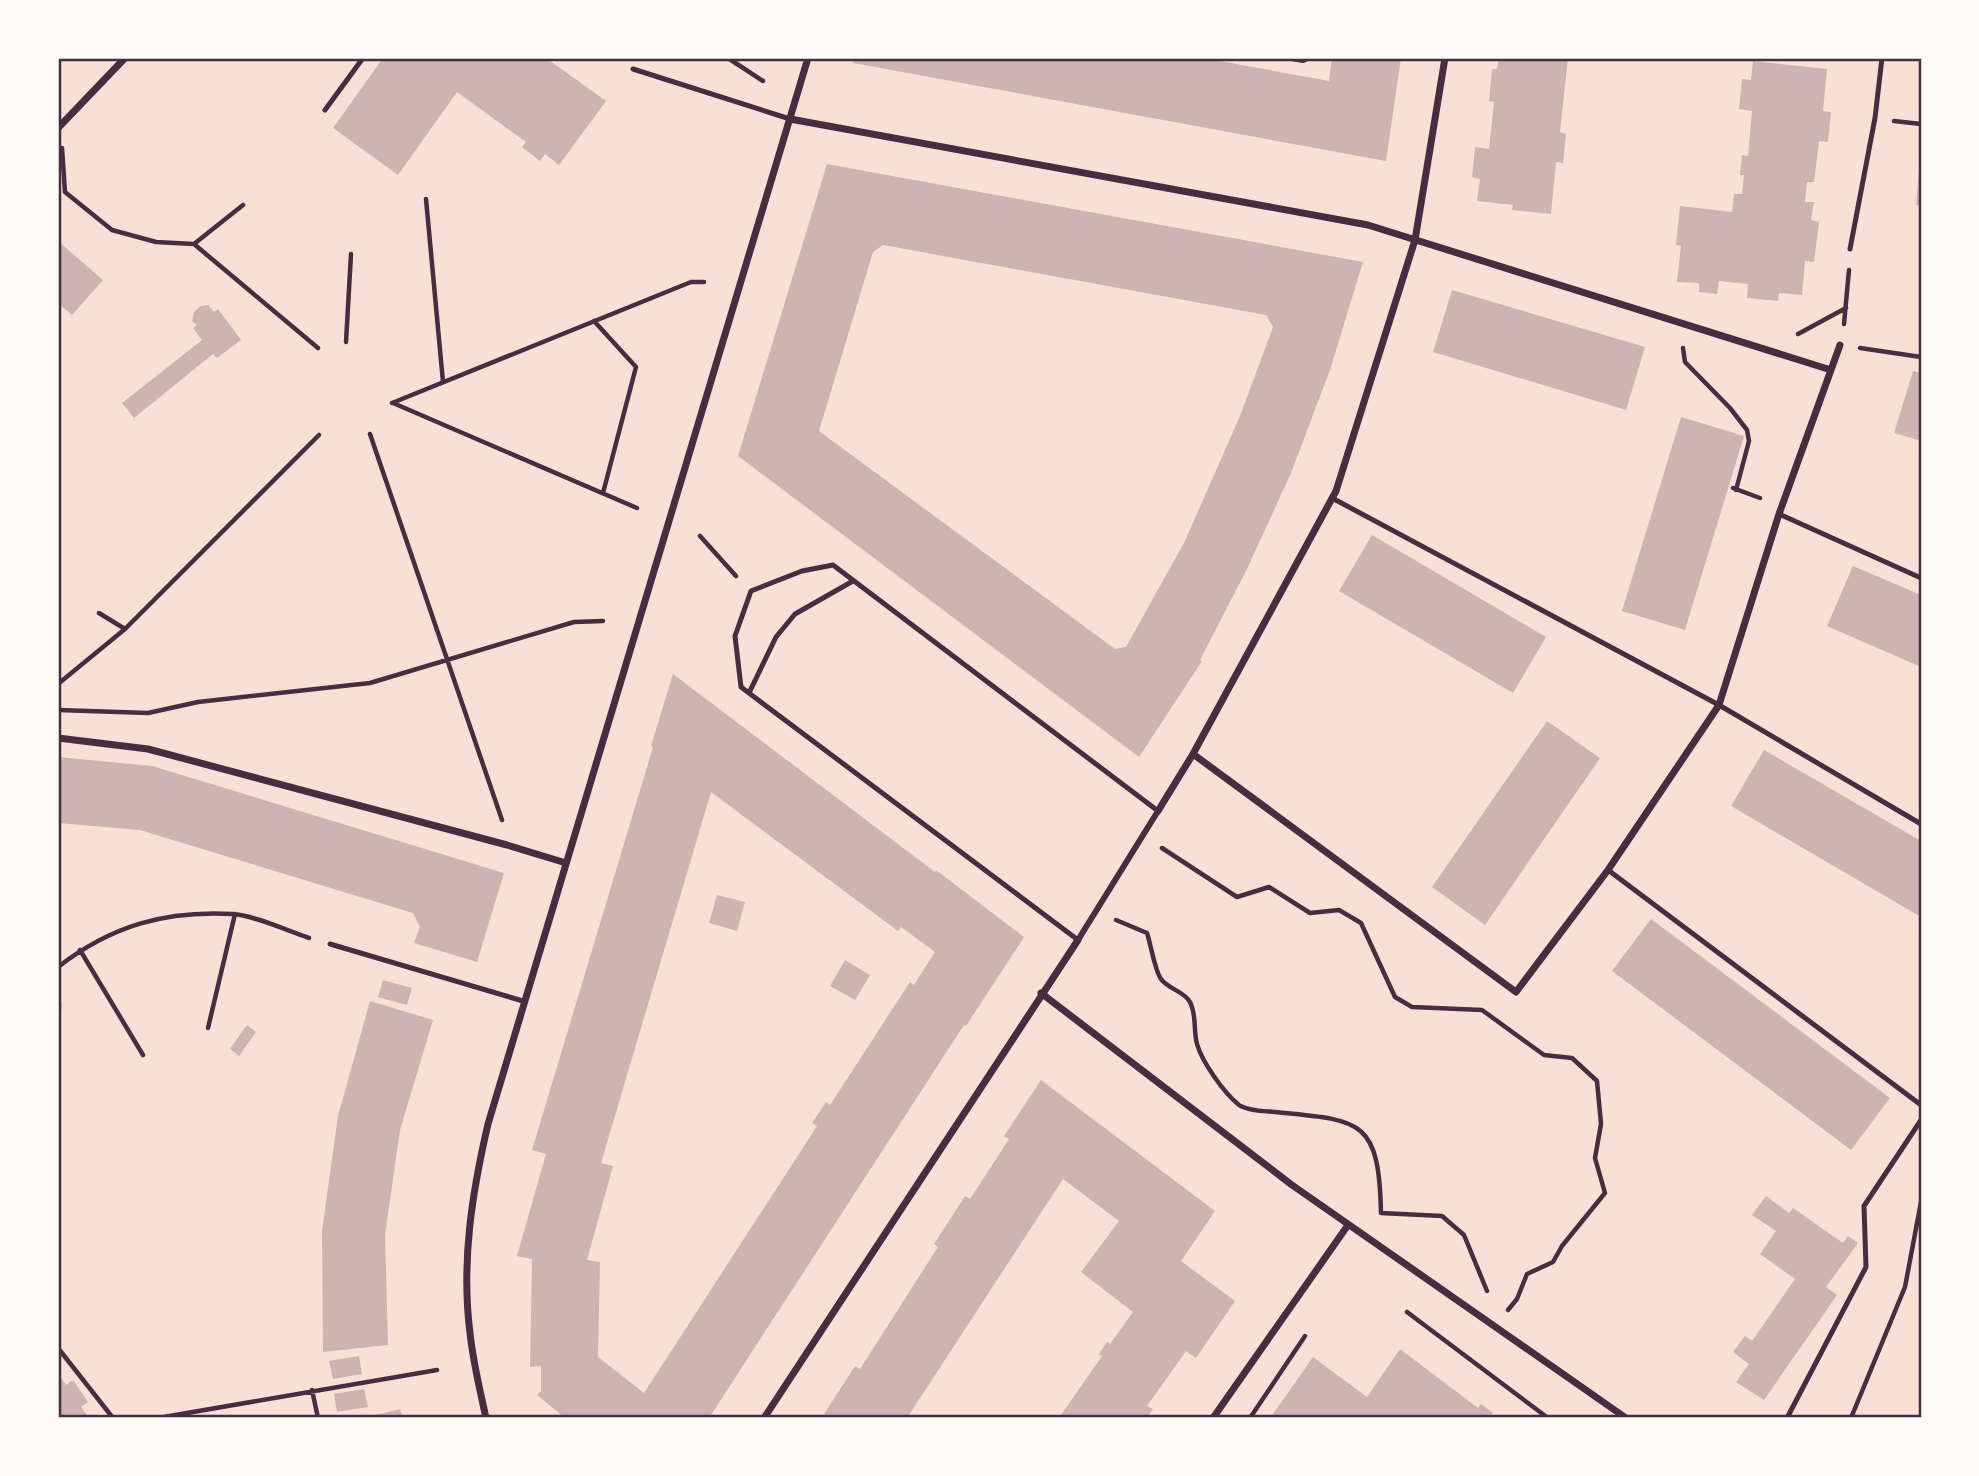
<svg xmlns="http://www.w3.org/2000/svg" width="1979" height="1476" viewBox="0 0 1979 1476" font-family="'Alegreya Sans',sans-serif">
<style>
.building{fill:#ccb4b1;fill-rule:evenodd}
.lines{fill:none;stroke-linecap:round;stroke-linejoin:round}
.path{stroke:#4a2c40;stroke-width:4.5}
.service{stroke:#4a2c40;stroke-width:5}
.pedestrian{stroke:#4a2c40;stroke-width:6}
.minor{stroke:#4a2c40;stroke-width:7}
.neatline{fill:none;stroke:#4a2c40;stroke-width:2.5}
</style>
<rect width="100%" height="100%" fill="#f7e1d7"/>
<path class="building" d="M383 58H546L606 101 559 165 545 154 540 161 522 147 526 142 457 92 398 175 333 128Z
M854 58H1204L1329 81 1332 58H1401L1386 161 853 63Z
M1499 58H1568L1560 132 1566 134 1563 163 1556 162 1551 214 1512 210 1513 205 1477 201 1480 179 1472 177 1475 147 1489 149 1494 102 1489 101 1492 69H1497Z
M1753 61 1827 69 1823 111 1831 112 1828 142 1819 141 1814 182H1807L1805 202H1814L1811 220 1819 222 1814 262 1805 261 1802 295 1779 293 1778 301 1747 298 1748 284 1719 281 1717 294 1699 292V283L1677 282 1681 246 1676 245 1680 206 1732 212 1734 194H1742L1744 175H1740L1742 155 1748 156 1752 111 1739 109 1742 79 1751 80Z
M827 164 1363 262 1330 370 1291 473 1246 571 1200 660 1202 661 1139 757 738 456ZM883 245 1266 315 1273 327 1240 416 1184 543 1126 647 1115 649 819 431 873 252Z
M1919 171H1921V206L1916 205Z
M58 241 103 280 72 315 58 303Z
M1452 290 1645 347 1626 410 1433 352Z
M208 305 214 312 218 309 241 340 217 358 213 354 134 418 122 403 202 340 193 328 197 325 192 321 194 312 201 306Z
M1913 371 1921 373V441L1894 433Z
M1681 417 1744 436 1685 630 1622 611Z
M1372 535 1546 637 1513 693 1339 591Z
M1853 566 1921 595V667L1827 626Z
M673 674 935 872 936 870 1024 937 966 1026 964 1025 709 1418H565L537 1395 541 1391V1366L530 1367 532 1259 517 1256 546 1154 532 1150 653 747 651 746ZM711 792 898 931 901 927 935 952 914 985 910 982 830 1105 826 1102 812 1123 817 1126 644 1393 598 1357 600 1262 587 1260 613 1166 601 1163Z
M1547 721 1600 758 1485 925 1432 887Z
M1764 750 1921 841V917L1731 806Z
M58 757 152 766 504 873 477 962 414 943 420 927 413 913 140 830 58 823Z
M717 895 745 902 737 931 709 923Z
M1651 919 1890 1098 1851 1150 1612 971Z
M845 960 870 975 855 1000 830 986Z
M383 980 412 988 407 1005 378 997Z
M370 1001 433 1020 400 1130 385 1235 388 1345 323 1352 322 1231 338 1116Z
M58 1003H62L60 1025H58Z
M247 1025 256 1032 239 1056 230 1049Z
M1041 1080 1215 1211 1181 1261 1235 1301 1196 1358 1186 1351 1147 1406 1153 1409 1146 1418H1059L1102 1356 1099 1354 1107 1342 1110 1344 1133 1312 1081 1272 1119 1221 1063 1179 907 1418H828L824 1414 855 1366 860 1369 938 1247 934 1244 965 1196 970 1199 1009 1139 1004 1136Z
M1766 1196 1789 1213 1793 1208 1843 1243 1848 1236 1858 1243 1826 1287 1837 1295 1764 1400 1736 1382 1749 1364 1733 1352 1745 1336 1752 1341 1795 1279 1760 1254 1776 1231 1752 1215Z
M1400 1349 1478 1408 1481 1404 1493 1413 1490 1417 1492 1418H1278L1273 1414 1313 1357 1367 1397Z
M359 1356 362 1374 333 1379 329 1361Z
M58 1373 66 1385 73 1380 88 1402 81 1407 89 1418H58Z
M364 1389 368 1407 337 1412 334 1394Z
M400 1409 403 1418H367V1417Z"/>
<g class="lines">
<path class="path" d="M728 58 763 81
M1894 121 1921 124
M62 148 65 192 112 230 156 242 194 244 318 348
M426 199 443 382
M194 244 243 205
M594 321 636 367 603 493
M1844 324 1849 270
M1798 334 1846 308
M346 342 351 254
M1683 348 1685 362 1730 408 1747 430 1749 441 1736 490
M1860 348 1921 357
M392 403 691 282H704
M393 403 637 508
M370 434 502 820
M1733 488 1760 498
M700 536 736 576
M99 613 125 629
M58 684 125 629 319 435
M58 710 148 713 198 702 370 683 574 622 603 621
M1162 848 1237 897 1269 887 1310 913 1339 910 1361 923 1395 997 1412 1007 1482 1010 1544 1055 1572 1058 1597 1081 1601 1124 1595 1158 1605 1193 1562 1246 1553 1262 1527 1274 1517 1299 1508 1310
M1116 920 1147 933C1151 945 1155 971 1161 979 1168 989 1184 991 1190 1002 1197 1016 1193 1029 1197 1044 1202 1062 1224 1093 1239 1105 1248 1111 1264 1111 1275 1112 1361 1120 1379 1119 1381 1213L1442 1216 1464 1235 1487 1291
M80 950 143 1055
M58 967C111 926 165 910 233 914 253 915 288 931 309 938
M208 1028 235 914
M1407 1312 1548 1418
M58 1348 113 1418
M312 1390 318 1418
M158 1418 437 1370
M1250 1418 1305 1336
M1851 1418 1905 1287 1921 1202"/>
<path class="service" d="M633 69 790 119
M325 110 363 58
M1850 249 1875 118 1882 58
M1332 498 1719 705 1921 824
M1779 514 1921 578
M749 693 776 637 795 614 853 581
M1608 870 1921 1105
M1078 940 741 687 735 636 751 591 802 571 833 565 1158 811
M330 944 523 1001
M1787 1418 1866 1267 1864 1206 1921 1120"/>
<path class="pedestrian" d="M1291 58 1303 60 1307 58
M1078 940 1158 811"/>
<path class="minor" d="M790 119 1368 225 1831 370
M58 128 125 58
M58 738 148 749 507 845 566 863
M1193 754 1516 992 1608 870 1719 705 1779 514 1840 345
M1158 811 1193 754 1336 491 1415 240 1445 58
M1041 993 1292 1185 1626 1418
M486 1418C480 1390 473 1362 470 1333 461 1262 472 1193 488 1124L808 58
M764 1418 1078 940
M1213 1418 1348 1225"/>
</g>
<rect width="1979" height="1476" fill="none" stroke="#fffaf5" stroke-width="119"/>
<rect x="60" y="60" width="1860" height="1356" class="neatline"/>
</svg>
